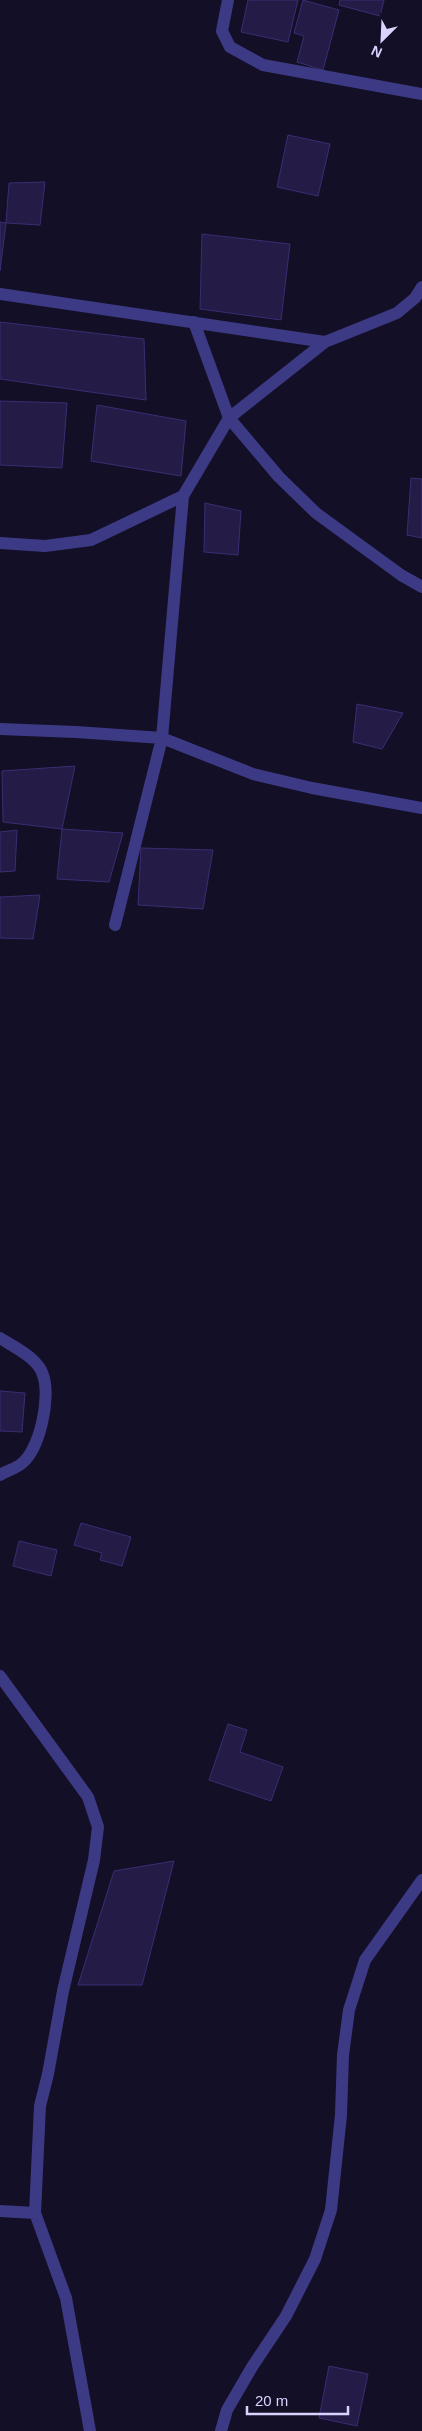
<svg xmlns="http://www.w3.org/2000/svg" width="422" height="2431" viewBox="0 0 422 2431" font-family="Arial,sans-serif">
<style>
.building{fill:#241b47;stroke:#3b2d73}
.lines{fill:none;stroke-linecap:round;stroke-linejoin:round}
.minor{stroke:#3d3a85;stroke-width:12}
</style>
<rect width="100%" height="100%" fill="#130f26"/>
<path class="building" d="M248 0H298L288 42 241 32Z
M303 0 339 10 323 70 297 62 304 36 294 33Z
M340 0H384L380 16 339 5Z
M288 135 330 144 318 196 277 187Z
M45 182 40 225 6 223 9 183Z
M0 222 6 223 0 271Z
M202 234 290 244 281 320 200 309Z
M0 322 144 339 146 400 0 379Z
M0 401 67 403 62 468 0 465Z
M97 405 186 421 181 476 91 461Z
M411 478 422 479V538L407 535Z
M205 503 241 511 238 555 204 552Z
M357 704 403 713 382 749 353 742Z
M75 766 62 829 3 822 2 771Z
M62 829 123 833 109 882 57 879Z
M17 830 15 871 0 872V832Z
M141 848 213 850 203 909 138 905Z
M40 895 33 939 0 938V897Z
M0 1391 25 1393 22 1432 0 1431Z
M81 1523 131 1537 122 1566 100 1560 102 1553 74 1545Z
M19 1541 57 1550 51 1576 13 1566Z
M228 1724 247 1730 240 1752 283 1767 271 1801 209 1780Z
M174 1861 142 1985H78L114 1871Z
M329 2366 368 2374 357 2426 319 2418Z"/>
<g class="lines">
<path class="minor" d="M228 0 222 31 230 47 263 65 422 94
M0 294 325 342
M194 322 229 418 279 477 316 513 401 575 422 587
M0 543 45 546 91 540 183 496 229 418 325 342 397 313 415 298 422 287
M0 729 76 732 162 738 253 774 312 788 422 808
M115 925 162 738 183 496
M0 1338C14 1347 38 1358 43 1375 51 1397 40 1450 21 1464 15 1469 6 1471 0 1475
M0 1676 88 1797 98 1827 94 1860 63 1991 48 2074 40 2106 35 2213 66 2298 90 2431
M0 2211 35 2213
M221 2431 227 2410 252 2367 286 2316 315 2259 331 2210 341 2115 343 2055 349 2010 365 1960 422 1880"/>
</g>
<g transform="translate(382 40) rotate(204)" stroke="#130f26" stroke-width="4" paint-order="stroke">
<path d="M0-4L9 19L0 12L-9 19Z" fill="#d9d4ff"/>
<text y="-8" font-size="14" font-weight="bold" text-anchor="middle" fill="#d9d4ff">N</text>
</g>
<path d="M247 2406v8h101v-8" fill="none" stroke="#d9d4ff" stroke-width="2.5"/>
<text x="255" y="2406" font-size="15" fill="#d9d4ff" stroke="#130f26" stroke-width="4" paint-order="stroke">20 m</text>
</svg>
